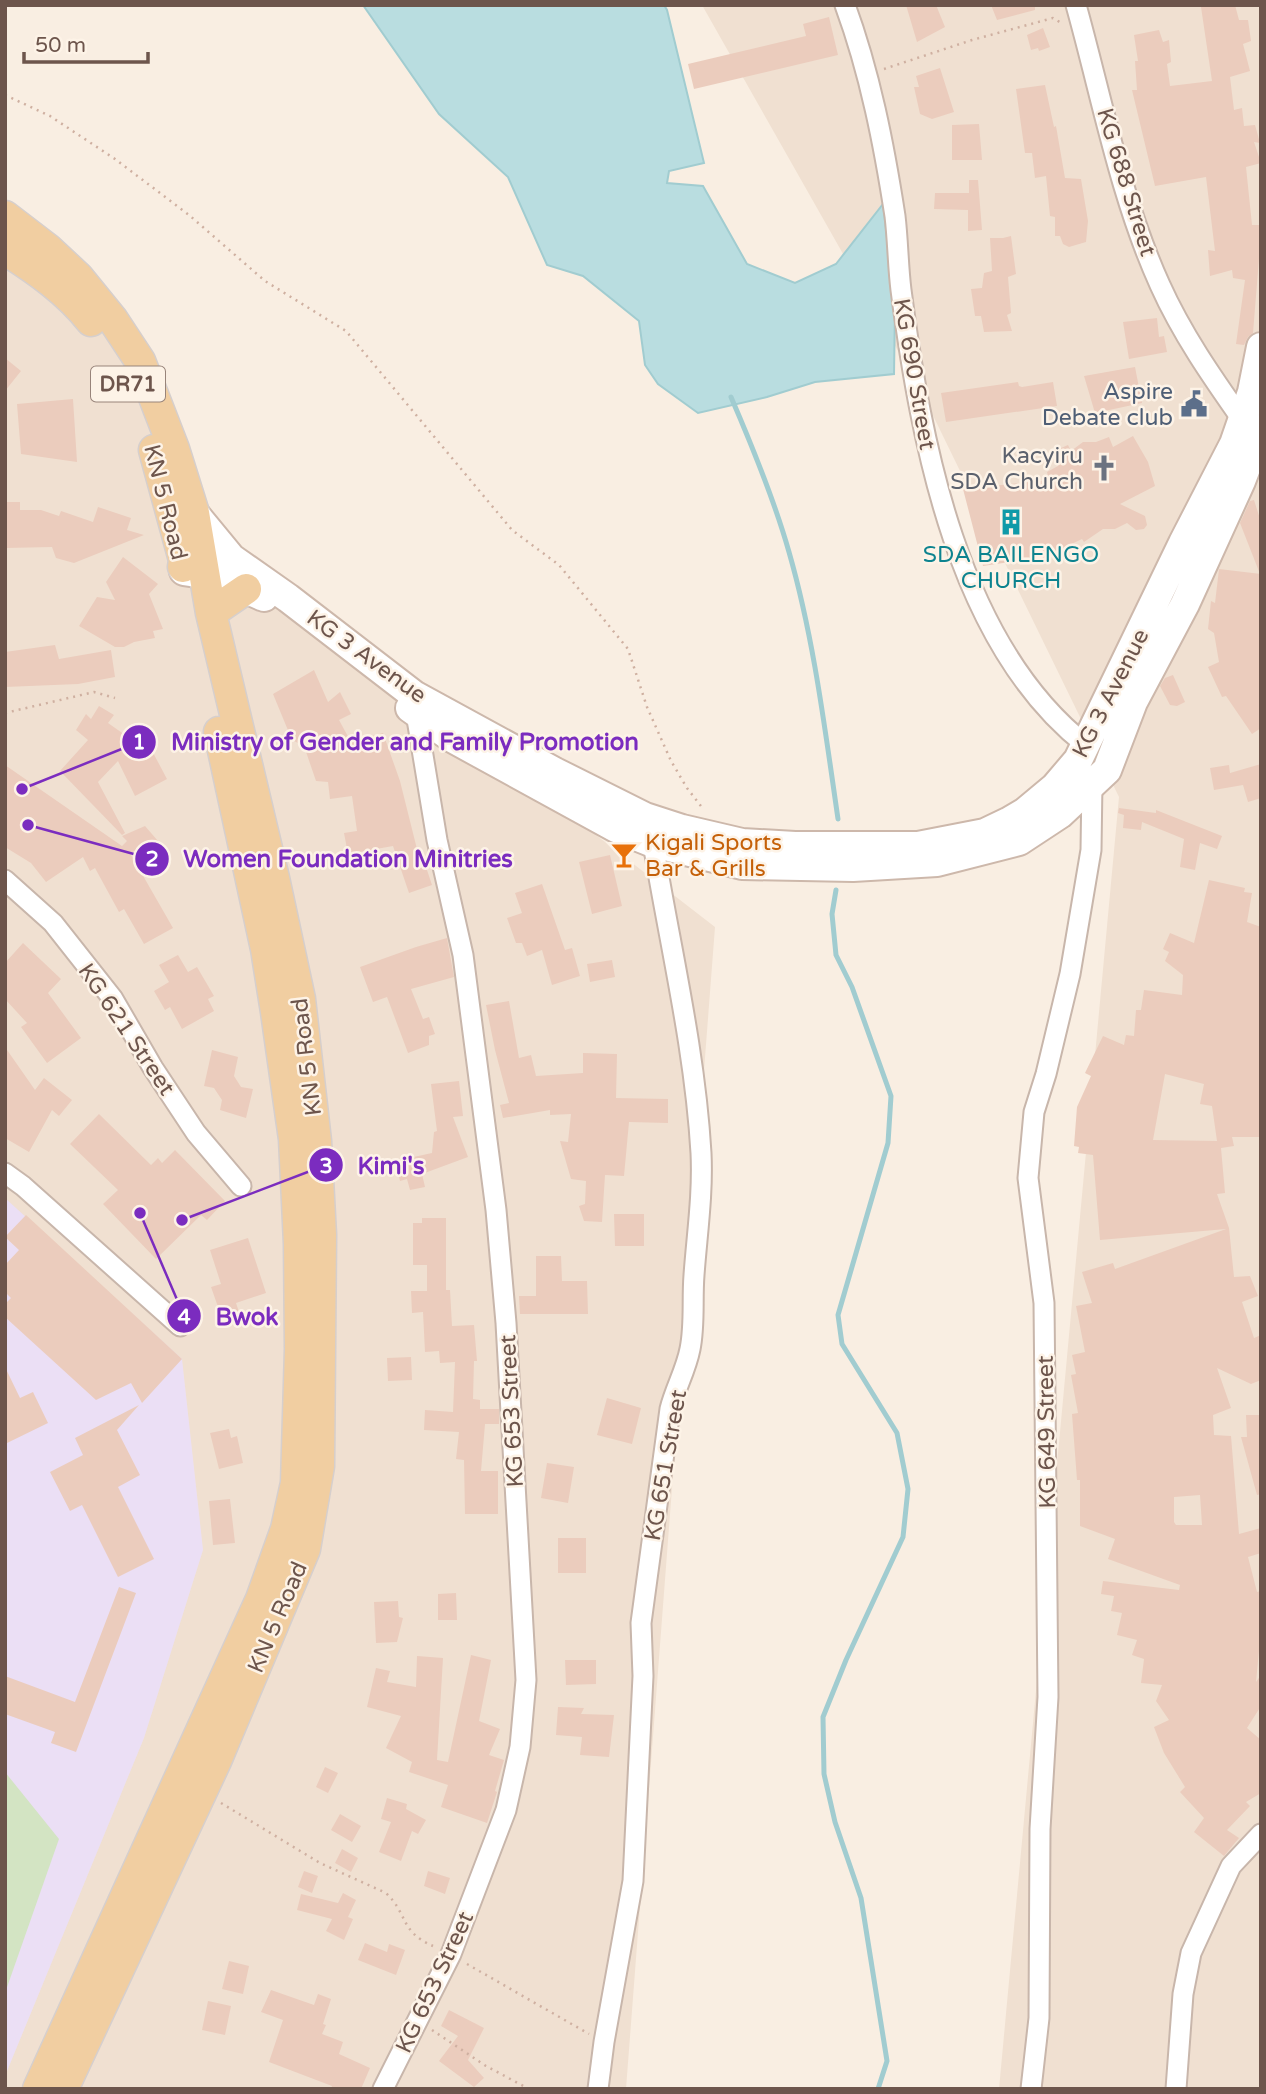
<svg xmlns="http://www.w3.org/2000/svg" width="1266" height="2094" viewBox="0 0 1266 2094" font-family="'Varela Round',sans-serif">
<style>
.residential{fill:#f0e0d1}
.education{fill:#ebdff5}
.green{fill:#d3e4c3}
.water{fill:#b9dde0;stroke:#a1ccd0;stroke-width:2}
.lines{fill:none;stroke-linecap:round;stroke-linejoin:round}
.stream{stroke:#a1ccd0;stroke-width:5}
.building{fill:#ebccbd;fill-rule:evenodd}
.street-casing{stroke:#c8b6ab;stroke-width:23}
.secondary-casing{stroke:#cdb8ab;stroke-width:32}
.primary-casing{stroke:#d6cfcd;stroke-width:33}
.path{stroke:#cfb0a1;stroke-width:2.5;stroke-dasharray:2 5;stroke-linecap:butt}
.street{stroke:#fff;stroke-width:19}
.secondary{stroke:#fff;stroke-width:28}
.primary{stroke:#f1cea1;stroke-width:30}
.labels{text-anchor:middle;stroke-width:5;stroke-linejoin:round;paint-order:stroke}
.shield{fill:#fdf3e7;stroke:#98847a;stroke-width:2}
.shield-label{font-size:21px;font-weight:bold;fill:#6d554c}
.street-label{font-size:23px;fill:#6d554c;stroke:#fdf3e7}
.service-label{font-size:23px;fill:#4e5e75;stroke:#fdf3e7;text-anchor:end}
.worship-label{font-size:23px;fill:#5b616d;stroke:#fdf3e7;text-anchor:end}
.culture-label{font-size:23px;fill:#0d838f;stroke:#fdf3e7}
.food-label{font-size:23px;fill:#c56008;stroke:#fdf3e7;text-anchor:start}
.leader{fill:none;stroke:#7b2cbf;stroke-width:2.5}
.callout-dot{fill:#7b2cbf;stroke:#fdf3e7;stroke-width:2.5}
.mark-label{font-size:21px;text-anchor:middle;font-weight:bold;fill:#fff}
.callout-label{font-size:24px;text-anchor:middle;font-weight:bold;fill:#7b2cbf;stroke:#fdf3e7;stroke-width:5;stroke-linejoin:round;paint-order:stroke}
</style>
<rect width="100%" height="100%" fill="#f9eee2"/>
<path class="residential" d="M702 5H1261V2089H999L1119 797 923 395Z
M5 249 98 311 240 560 715 927 626 2089H5Z"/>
<path class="education" d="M5 1198 182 1359 203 1550 144 1738 5 2076Z"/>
<path class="green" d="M5 1772 59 1839 5 1993Z"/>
<path class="water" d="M363 5H664L667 10 704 163 669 171 667 183 703 186 747 264 795 283 836 264 883 204 895 306 894 374 815 382 767 397 698 413 658 384 645 365 639 321 583 276 547 265 508 177 439 114Z"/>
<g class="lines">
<path class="stream" d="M731 397C753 448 774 499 789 552 814 639 825 730 838 819
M836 890 832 914 836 955 852 987 891 1096 888 1143 838 1315 842 1344 897 1433 908 1489 903 1537 846 1660 823 1717 824 1774 835 1822 861 1898 887 2061 878 2089"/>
</g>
<path class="building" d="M906 5H936L945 27 917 42Z
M991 5H1035V10L997 20Z
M1210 5H1235L1239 20H1248L1251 41 1243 44 1250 71 1230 77 1234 110 1242 108 1244 126 1255 125 1260 143 1254 142 1261 163 1246 167 1252 225H1261V234L1253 333 1248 337 1244 345 1236 344 1245 280 1233 278 1232 270 1210 276 1208 250 1215 251 1206 177 1155 186 1132 90H1137L1135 61H1138L1134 35 1159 30 1163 42 1169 40 1171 62 1167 64 1170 86 1212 81 1201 7Z
M829 17 838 55 694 89 688 64 806 36 803 24Z
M1043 28 1050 47 1039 51 1038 48 1031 50 1027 35Z
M940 68 954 112 932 119 920 114 914 87H919L916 76Z
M1045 85 1054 127 1056 126 1065 178 1081 179 1088 221 1086 242 1069 247 1063 244 1060 236H1055V217L1050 216 1046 176 1035 178 1032 153H1025L1016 89Z
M979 124 982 160H952V125Z
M969 180H978L982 230 968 231V210L934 209 935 193H969Z
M1011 236 1016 274 1008 277 1011 313 1007 315 1012 331 984 332 981 316H975L971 289 982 288 984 273 992 271 990 238H1003Z
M1157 318 1159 337 1164 336 1167 352 1129 359 1123 322Z
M5 358 21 371 5 391Z
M1135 367 1142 403 1095 413 1084 376Z
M1018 382 1019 386 1022 387 1053 382 1057 406 946 422 941 393Z
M73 399 77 462 21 454 17 404Z
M1133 436 1148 462 1155 486 1120 504 1145 516 1147 525 1144 529 1136 530 1127 523 1115 529H1103L1084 542 1082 539 1057 551 1058 555 983 566 963 489 1049 480 1047 472 1058 466 1052 452 1068 445 1071 451 1083 442H1096L1109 437 1113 447Z
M1254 500 1261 522 1260 574 1240 523 1250 501Z
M5 502H20V510H41L59 516 61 511 93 522 98 507 131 518 127 530 144 535 74 563 56 558 52 547 6 548Z
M123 557 158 584 149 594 163 629 153 631 155 638 134 642 124 647H115L79 626 97 597 115 600 106 582Z
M1219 569 1261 574V728L1252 734 1226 696 1222 697 1208 667 1219 662 1214 633 1208 629 1211 601 1215 603Z
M55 645 59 659 111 650 115 677 78 684 5 687V652Z
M314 670 328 702 340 692 351 714 339 720 351 742 383 733 400 781 418 853 421 852 432 885 409 893 393 846 348 854 344 833 357 831 352 796 330 799 328 782 316 781 304 746 292 740 273 694Z
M1173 675 1185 702 1177 706 1170 705 1160 686 1165 678Z
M99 706 114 715 108 723 128 737 141 730 167 779 135 796 118 761 98 782 125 833 122 835 60 771 88 740 76 730 86 714 91 719Z
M1261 764V798L1248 802 1243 785 1214 790 1210 768 1229 765 1230 773Z
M5 765 122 846 127 841 122 836 145 826 158 841 130 853 173 928 144 944 124 909 119 912 95 868 90 871 83 857 46 882 31 863 5 847Z
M1119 808 1156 813V810L1222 836 1217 849 1200 843 1195 870 1180 867 1184 839 1142 822 1141 830 1123 828 1124 815 1118 813Z
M610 855 622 906 592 914 579 862Z
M1209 880 1245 888 1244 892 1252 893 1247 922 1261 927V1137H1232L1234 1146 1221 1148 1225 1193 1217 1194 1229 1228 1234 1277 1250 1276 1258 1296 1242 1302 1254 1338 1261 1335V1380L1251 1384 1217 1368 1231 1408 1213 1415 1214 1435 1231 1436 1239 1534 1261 1528V1553L1248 1557 1257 1592 1261 1591V1630L1256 1682 1261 1675V1706L1247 1728 1261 1740V1793L1246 1802 1250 1806 1227 1830 1239 1838 1224 1856 1194 1832 1204 1818 1180 1792 1185 1787 1164 1753 1154 1727 1169 1720 1156 1701 1162 1685 1141 1683 1144 1659 1132 1655 1137 1640 1117 1635 1122 1613 1111 1611 1114 1596 1101 1594 1103 1581 1179 1590 1180 1585 1108 1559 1115 1539 1080 1526V1480H1077L1072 1414 1078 1413 1071 1375 1076 1374 1072 1355 1085 1352 1076 1306 1092 1303 1082 1272 1113 1263 1115 1269 1226 1229 1100 1240 1093 1155 1078 1153 1079 1147 1074 1146 1077 1107 1091 1076 1085 1073 1103 1036 1124 1045 1126 1035 1134 1036 1136 1010H1141L1144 990 1182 995 1183 975 1165 961 1169 952 1163 949 1170 933 1194 943ZM1165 1074 1204 1084 1200 1104 1212 1106 1217 1141 1153 1140ZM1200 1495 1202 1525H1176L1174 1522V1497Z
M542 884 565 950 572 948 580 976 552 985 542 950 527 956 522 943H516L507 918 522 913 515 893Z
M447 938 454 977 411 989 423 1019 429 1017 435 1034 429 1036V1045L408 1053 387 997 373 1002 360 967 416 947Z
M23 943 61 979 48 993 81 1038 47 1063 21 1027 27 1023 5 999V963Z
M178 955 188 972 197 967 214 996 208 999 214 1011 182 1029 170 1007 165 1010 154 991 169 982 159 965Z
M612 960 615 977 590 982 587 964Z
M509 1001 519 1058 531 1055 536 1076 583 1073V1053L617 1054 616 1098 668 1099V1123L629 1122 624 1176 605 1175 602 1222 584 1221 579 1206 585 1204 586 1181 571 1179 560 1141 568 1142 571 1114 550 1115V1110L503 1118 500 1105 509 1103 495 1050 486 1005Z
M5 1047 35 1090 44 1078 72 1100 59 1116 52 1110 29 1152 5 1138Z
M212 1050 238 1057 234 1076 241 1087 253 1089 246 1118 220 1110 222 1100 214 1088 204 1086Z
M459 1081 463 1116 453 1117 468 1157 422 1174 425 1187 410 1190 407 1179 400 1181 395 1161 432 1153 434 1132 437 1131 431 1084Z
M99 1114 151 1165 158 1158 162 1163 175 1150 225 1201 207 1220 201 1215 156 1259 103 1204 118 1190 70 1144Z
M614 1214H644V1246H615Z
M26 1215 182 1359 142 1403 131 1383 96 1400 5 1317V1304L11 1298 5 1292V1265L19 1250 5 1237Z
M422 1218H446V1290H450L452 1326 474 1325 477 1361H474L473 1399 480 1400V1409H499V1424H485L481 1471H498V1514H465L464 1460 456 1459 459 1432 424 1430 425 1410 453 1412 455 1362 440 1363 439 1351 425 1352 423 1312 412 1313 411 1291H427V1265H413V1223H422Z
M248 1238 266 1293 236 1303 240 1315 223 1321 211 1287 221 1284 210 1250Z
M536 1256H561L562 1281H587L588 1314H520L519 1296H536Z
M411 1357 412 1380 388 1381 387 1358Z
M5 1367 20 1398 33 1392 48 1423 5 1444Z
M607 1398 641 1408 632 1444 597 1435Z
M139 1405 117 1430 140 1475 118 1487 154 1559 118 1577 82 1505 70 1511 50 1472 83 1455 75 1438Z
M1246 1415H1261V1494L1257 1495 1241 1437H1247Z
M229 1429 231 1438 237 1436 243 1463 219 1469 210 1433Z
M547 1463 574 1467 568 1503 541 1498Z
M230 1499 235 1543 213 1545 209 1501Z
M558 1538H586V1573H558Z
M119 1587 136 1593 76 1752 51 1743 55 1732 5 1714V1676L75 1702Z
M456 1593 457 1620H438V1594Z
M398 1601 399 1617 403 1618 397 1642 376 1643 374 1602Z
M471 1655 491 1660 479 1721 500 1729 489 1755 504 1760 495 1791 497 1792 487 1823 441 1807 448 1785 409 1772 412 1762 386 1748 401 1716 367 1707 376 1668 390 1671 387 1682 416 1687 417 1656 443 1658 437 1760 448 1762Z
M565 1660H596V1684L566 1685Z
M558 1707 584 1708 581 1714 614 1715 609 1757 580 1755 582 1737 556 1735Z
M325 1767 338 1773 328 1793 316 1787Z
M387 1798 407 1804 406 1809 426 1820 418 1834 412 1831 401 1861 379 1852 391 1822 381 1819Z
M340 1814 361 1826 352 1842 331 1830Z
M342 1849 358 1858 351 1872 335 1863Z
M304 1871 318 1876 312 1893 298 1887Z
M428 1871 450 1878 445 1894 424 1886Z
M343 1893 356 1900 348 1917 353 1919 344 1940 326 1931 332 1919 297 1910 301 1894 338 1903Z
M365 1943 387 1952 389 1944 405 1950 396 1975 358 1960Z
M229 1961 249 1966 243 1994 222 1989Z
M271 1990 314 2005 318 1994 331 1999 323 2024 326 2025 322 2034 343 2042 339 2054 370 2068 361 2089H331L332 2086 269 2062 283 2020 261 2012Z
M208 2001 231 2006 225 2035 202 2030Z
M449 2010 484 2028 468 2060 484 2078 474 2087 439 2061 458 2036 441 2026Z"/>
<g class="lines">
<g class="street-casing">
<path id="street" d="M845 5C870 73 884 145 895 216 898 241 898 266 901 290 921 443 958 645 1086 745
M1076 5C1102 98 1120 197 1160 285 1182 334 1212 377 1243 421
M5 880 53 923 113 999 153 1068 196 1133 241 1186
M5 1173 23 1186 180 1326
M383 2089 451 1954 506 1810 520 1747 526 1680 506 1323 496 1210 463 955 437 840 416 713
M598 2089 604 2042 633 1881 643 1676 641 1623 670 1409C675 1389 686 1370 690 1349 695 1325 692 1300 694 1275 697 1234 703 1194 701 1153 695 1049 670 946 653 843
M1031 2089 1039 2018 1040 1829 1048 1697 1044 1303 1028 1178 1034 1112 1046 1074 1070 974 1091 850 1092 782
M1176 2089 1183 1994 1191 1953 1231 1866 1261 1834"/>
</g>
<g class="secondary-casing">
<path id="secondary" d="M194 513 231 558 288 598 414 695 555 772 645 817 682 829 742 843 795 846H918L985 833 1008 822 1025 812 1055 787 1078 760 1183 543 1234 444 1252 392 1261 347
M184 571C213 574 237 585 264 597
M410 708 452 738 616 828 653 843 742 865 853 867 937 862 1019 841 1060 814 1107 770 1133 702 1185 604 1241 481 1261 429"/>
</g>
<g class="primary-casing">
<path id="primary" d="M5 216 48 249 78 277 113 320 140 361 174 449 194 513 211 613 274 878 300 999 316 1141 321 1235 319 1466 305 1549 216 1761 63 2089
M5 250C37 270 68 292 91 321
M154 450 184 560 183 567
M211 613 246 589
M38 2089 261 1599 286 1529 296 1483 300 1349 299 1244 294 1139 276 1012 266 949 219 732"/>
</g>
<path class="path" d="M884 69 972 40 1053 18 1063 24
M5 95 50 116 115 159 189 215 265 281 346 331 512 530 559 565 628 649 647 707 671 761 687 788 704 810
M5 713 94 692 115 698
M221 1803 320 1863 386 1893C409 1915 399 1931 433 1946
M467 1964 589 2034
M432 2030 486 2066 529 2089"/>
<use href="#street" class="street"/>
<use href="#secondary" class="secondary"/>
<use href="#primary" class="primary"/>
</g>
<defs>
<g id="civic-bare" transform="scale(2.1)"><path d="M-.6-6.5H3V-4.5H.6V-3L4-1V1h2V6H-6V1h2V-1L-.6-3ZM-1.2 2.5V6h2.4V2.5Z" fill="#5c6f8a" stroke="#fdf3e7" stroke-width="2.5" paint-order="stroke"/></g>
<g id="church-bare" transform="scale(2.1)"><path d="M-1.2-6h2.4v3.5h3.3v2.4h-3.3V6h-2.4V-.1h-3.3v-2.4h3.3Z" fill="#6b7280" stroke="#fdf3e7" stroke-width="2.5" paint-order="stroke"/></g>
<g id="building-bare" transform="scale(2.1)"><path d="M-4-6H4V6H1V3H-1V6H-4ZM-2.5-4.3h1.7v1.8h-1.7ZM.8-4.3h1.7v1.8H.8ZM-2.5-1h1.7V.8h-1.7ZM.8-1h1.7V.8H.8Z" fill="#0f9aa8" stroke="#fdf3e7" stroke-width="2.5" paint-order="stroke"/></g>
<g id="bar-bare" transform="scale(2.1)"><path d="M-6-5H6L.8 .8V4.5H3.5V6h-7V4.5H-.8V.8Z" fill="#e8710a" stroke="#fdf3e7" stroke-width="2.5" paint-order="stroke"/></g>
</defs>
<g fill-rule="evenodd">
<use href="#civic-bare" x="1194" y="404"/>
<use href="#church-bare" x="1104" y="468"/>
<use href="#building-bare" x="1011" y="522"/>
<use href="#bar-bare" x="624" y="855"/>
</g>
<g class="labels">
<rect class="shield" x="91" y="366.5" width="74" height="35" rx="5"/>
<g class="shield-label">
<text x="128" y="391">DR71</text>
</g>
<g class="street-label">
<text transform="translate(1127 182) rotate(73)" y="8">KG 688 Street</text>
<text transform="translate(915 374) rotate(80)" y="8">KG 690 Street</text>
<text transform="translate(166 502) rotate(76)" y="8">KN 5 Road</text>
<text transform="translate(367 656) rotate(36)" y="8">KG 3 Avenue</text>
<text transform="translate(1110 693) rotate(-63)" y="8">KG 3 Avenue</text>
<text transform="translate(127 1029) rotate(56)" y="8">KG 621 Street</text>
<text transform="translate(306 1057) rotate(-97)" y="8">KN 5 Road</text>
<text transform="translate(511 1411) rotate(-93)" y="8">KG 653 Street</text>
<text transform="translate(1046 1432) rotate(-91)" y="8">KG 649 Street</text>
<text transform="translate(665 1465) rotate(-80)" y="8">KG 651 Street</text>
<text transform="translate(277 1617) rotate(-67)" y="8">KN 5 Road</text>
<text transform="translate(434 1982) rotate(-65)" y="8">KG 653 Street</text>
</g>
<g class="service-label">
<text x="1173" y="399">Aspire<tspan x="1173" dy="26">Debate club</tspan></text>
</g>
<g class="worship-label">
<text x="1083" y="463">Kacyiru<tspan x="1083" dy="26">SDA Church</tspan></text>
</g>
<g class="culture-label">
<text x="1011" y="562">SDA BAILENGO<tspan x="1011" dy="26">CHURCH</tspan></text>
</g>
<g class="food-label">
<text x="645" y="850">Kigali Sports<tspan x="645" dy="26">Bar &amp; Grills</tspan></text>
</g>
</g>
<path class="leader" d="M22 789L139 742M28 825L152 859M182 1220L326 1165M140 1213L184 1316"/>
<g class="callout-dot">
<circle cx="22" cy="789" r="7"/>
<circle cx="28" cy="825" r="7"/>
<circle cx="182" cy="1220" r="7"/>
<circle cx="140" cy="1213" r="7"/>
<circle cx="139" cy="742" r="18"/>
<circle cx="152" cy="859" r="18"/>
<circle cx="326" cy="1165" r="18"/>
<circle cx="184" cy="1316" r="18"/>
</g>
<g class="mark-label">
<text x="139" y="749">1</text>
<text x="152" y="866">2</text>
<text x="326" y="1173">3</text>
<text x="184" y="1324">4</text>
</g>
<g class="callout-label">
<text x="405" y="750">Ministry of Gender and Family Promotion</text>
<text x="348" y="867">Women Foundation Minitries</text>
<text x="391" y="1174">Kimi's</text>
<text x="247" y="1325">Bwok</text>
</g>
<rect width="1266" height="2094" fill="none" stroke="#6d554c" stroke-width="14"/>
<path d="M24 52v10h124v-10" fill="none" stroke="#6d554c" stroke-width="3.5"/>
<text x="35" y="52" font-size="21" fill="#6d554c" stroke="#fdf3e7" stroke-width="5" paint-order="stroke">50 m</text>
</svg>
